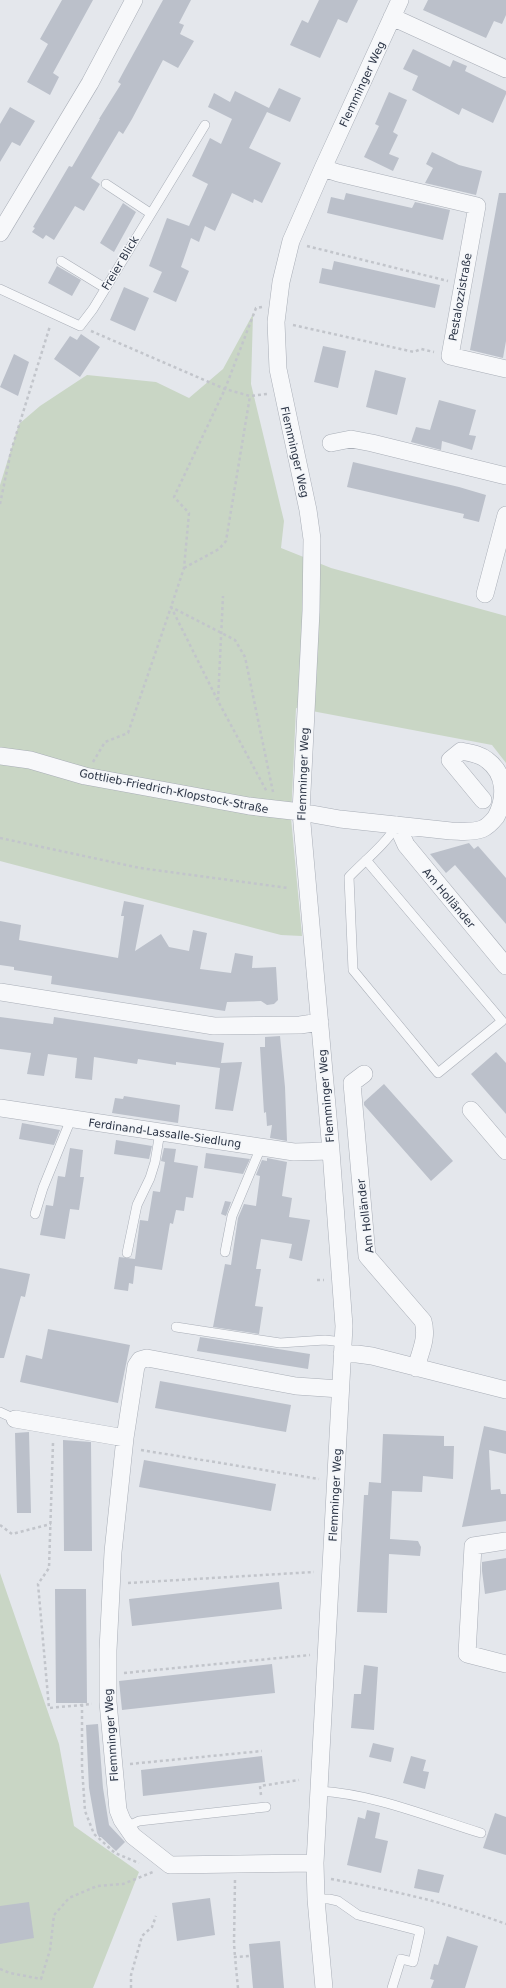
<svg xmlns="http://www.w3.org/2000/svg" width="506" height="1988" viewBox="0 0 506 1988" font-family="'DejaVu Sans',sans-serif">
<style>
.green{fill:#c9d6c5}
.building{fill:#bbc0ca}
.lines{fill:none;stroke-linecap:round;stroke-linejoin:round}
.service-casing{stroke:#a9aeb7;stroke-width:10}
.minor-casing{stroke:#a9aeb7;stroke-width:18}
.path{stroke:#c2c5cb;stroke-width:2.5;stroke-dasharray:3 3;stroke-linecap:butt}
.service{stroke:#f7f8fa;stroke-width:9}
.minor{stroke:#f7f8fa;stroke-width:17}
.labels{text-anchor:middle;stroke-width:3;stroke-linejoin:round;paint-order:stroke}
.street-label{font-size:11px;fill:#2b3445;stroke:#f4f6f9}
</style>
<rect width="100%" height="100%" fill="#e4e7ec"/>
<path class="green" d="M253 314 251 384 284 521 281 548 331 568 506 616V763L492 745 296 708 291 818 302 936 281 935 0 861V485L19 424 40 406 87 375 156 382 189 398 223 369Z
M0 1573 59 1744 74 1826 139 1872 93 1988H0Z"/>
<path class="building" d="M62 0H93L53 73 59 77 50 95 27 82 48 44 40 39Z
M163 0H191L179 23 184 25 180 34 194 41 178 68 163 60 132 119 123 134 119 131 91 178 100 184 84 211 75 206 54 240 46 235 43 239 32 232 35 228 33 227 69 166 72 167 100 119H99L121 84 118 82 125 69Z
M319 0H358L347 23 338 19 320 58 290 45 302 20 308 23Z
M428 0H506V15L502 24 494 21 486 38 423 10Z
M413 49 450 67 453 60 467 66 465 71 506 91V94L493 123 462 108 459 115 412 90 418 76 403 69Z
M279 88 301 98 290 122 267 112Z
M235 91 269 108 249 148 281 163 262 203 254 199 253 203 232 193 215 231 205 226 199 242 191 238 181 267 189 271 176 302 153 292 162 272 149 266 167 218 189 226 208 184 192 176 210 138 221 144 232 119 208 107 214 93 230 102Z
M389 92 407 100 393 132 398 135 389 154 399 158 393 171 364 157 379 126 375 124Z
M10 107 35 121 20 146 12 142 0 162V124Z
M432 152 459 165 482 171 476 195 425 183 433 168 426 164Z
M346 193 412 208 415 202 450 210 443 240 327 213 331 197 344 200Z
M499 193H506V341L503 358 470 350Z
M123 203 136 212 114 252 100 243Z
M334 261 440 285 435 308 319 283 322 268 332 270Z
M57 266 81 280 72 296 48 283Z
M124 287 149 298 135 331 110 320Z
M81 334 100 347 80 377 54 359 70 336 77 340Z
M323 346 346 351 338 388 314 382Z
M14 354 29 362 18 396 0 387Z
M375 370 406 378 397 415 366 407Z
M439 400 476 410 469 435 476 436 472 450 442 441 441 450 411 442 416 427 430 430Z
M353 462 459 487 486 495 479 522 463 518 464 514 347 487Z
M469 843 474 849 478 846 506 878V924L455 865 446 873 430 854Z
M124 901 144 905 135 951 161 934 169 947 189 951 193 930 207 933 200 969 231 973 235 953 253 956 252 968 276 967 278 1000 274 1004 267 1005 261 1001 227 1002 225 1011 51 984 52 976 14 970V967L0 965V921L21 925 19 940 118 958 124 916H121Z
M0 1017 53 1024 54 1017 224 1043 221 1063 242 1062 233 1111 215 1109 220 1068 176 1062V1065L138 1059 137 1064 94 1057 92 1080 75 1078 77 1058 48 1054 44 1076 27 1074 31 1053 0 1049Z
M280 1036 285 1087 287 1141 270 1138 272 1125 267 1126 266 1112 264 1113 260 1047H265V1037Z
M496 1052 506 1063V1114L471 1074Z
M384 1084 453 1161 431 1181 364 1105V1102Z
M124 1096 180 1105 178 1123 112 1113 115 1098 123 1099Z
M22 1123 60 1130 54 1145 19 1139Z
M116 1140 152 1146 149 1159 114 1154Z
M70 1148 83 1150 80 1177H84L79 1210 70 1209 65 1239 40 1235 46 1205 53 1206 58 1176 65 1177Z
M164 1148 176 1149 174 1162 198 1166 193 1198 186 1197 184 1211 176 1210 173 1224 170 1223 162 1270 135 1266 133 1284 129 1283 128 1291 114 1289 119 1257 135 1259 140 1220 148 1221 153 1191 160 1192 165 1162 161 1161Z
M206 1153 250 1159 243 1174 204 1168Z
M267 1158 287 1162 282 1196 292 1198 289 1217 310 1220 302 1261 289 1258 292 1244 261 1239 256 1269H261L255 1306 263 1307 259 1334 213 1327 225 1264 231 1265 238 1218 244 1204 256 1206 260 1176 256 1175 262 1160 267 1161Z
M225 1201 231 1202 226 1216 221 1214Z
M0 1268 30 1274 25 1297 21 1296 4 1358H0Z
M48 1329 130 1345 118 1403 20 1382 26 1355 42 1359Z
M200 1337 310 1354 308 1369 197 1351Z
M160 1381 291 1405 286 1432 155 1408Z
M484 1426 506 1431V1454L489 1450 491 1490 500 1489 501 1494H506V1521L462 1527Z
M29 1432 31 1513H17L15 1433Z
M383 1434 444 1436V1446H454L453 1479 423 1476 422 1492 392 1491 390 1539 418 1541 421 1547 420 1556 389 1554 387 1613 357 1612 364 1495H368L369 1482 381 1483Z
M63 1440 91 1442 92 1551H64Z
M144 1460 276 1484 271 1511 139 1487Z
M506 1558V1590L485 1594 482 1571V1562Z
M279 1582 282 1609 132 1626 129 1599Z
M55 1589H86L87 1703H56Z
M272 1664 275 1693 122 1710 119 1681Z
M364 1665 378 1667 374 1730 351 1728 354 1694H361Z
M98 1724 103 1788 109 1825 125 1842 116 1851 101 1837H99L97 1833 89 1788 86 1725Z
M373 1743 394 1748 391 1762 369 1757Z
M262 1756 265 1782 143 1796 141 1770Z
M411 1756 426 1760 423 1771 429 1772 425 1789 403 1783Z
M367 1810 380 1813 375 1838 388 1841 381 1873 347 1865 358 1817 365 1819Z
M495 1813 506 1817V1855L483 1848Z
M418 1869 444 1875 439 1893 414 1888Z
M210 1898 215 1935 177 1941 172 1903Z
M29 1902 34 1938 0 1944V1906Z
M447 1936 478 1946 465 1988H431L434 1980 430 1979 434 1964 438 1965Z
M280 1941 284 1988H253L249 1944Z"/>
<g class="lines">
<g class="service-casing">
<path id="service" d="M106 184 150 213
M61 261 105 288
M0 289 80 326 93 309 205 125
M366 860 502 1021 438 1073 353 970 349 877C365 860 385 845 397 825
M35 1214 43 1188 71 1119
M225 1252 232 1216 261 1147
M127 1253 137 1205 150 1178 155 1162 160 1132
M176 1327 280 1343 325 1340 343 1342
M0 1412 15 1419
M319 1791C374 1794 429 1817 481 1833
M126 1827 139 1821 266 1807
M316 1899H329L338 1901 358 1915 420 1931 413 1962 401 1959 392 1988"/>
</g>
<g class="minor-casing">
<path id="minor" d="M392 17 506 69
M323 168 338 173 477 206 450 356 506 369
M0 233 90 83 134 0
M331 443 351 439 372 443 506 476
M485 594 506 515
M0 756 30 760 85 776 249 806 301 812 340 819 451 831C460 831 472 833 482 829 487 827 492 822 496 817 506 798 506 774 487 760 480 754 470 753 461 751L450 760 483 800
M397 825 406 845 506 966
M0 992 214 1026 300 1025 320 1022
M364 1074 352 1083 367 1256 423 1321C428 1338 420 1352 416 1368
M0 1108 294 1152 331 1151
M471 1110 506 1151
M342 1354H357L372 1356 506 1390
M15 1419 125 1438
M506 1541 473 1546 467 1654 506 1664
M315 1863 170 1865 133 1836 122 1820 118 1810 108 1702V1650L113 1552 125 1438 136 1366 140 1360 147 1358 296 1386 340 1389
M324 1988 316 1899 315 1863 344 1326 331 1151 301 812 311 611 312 539 308 510 278 369 276 322 281 282 291 241 323 168 400 0"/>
</g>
<path class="path" d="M307 246 448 281
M262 307 256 308 225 389 174 497 189 513 184 568 171 607 218 701 267 792
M293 325 414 352 421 349 434 352
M91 331 225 389 250 396 267 394
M0 504 11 451 50 326
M184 568 219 549 226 541 250 396
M218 700 223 596
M93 762 105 742 128 733 171 607 235 640 245 657 273 792
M0 838 140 868 288 888
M317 1280H324
M53 1443 49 1568 38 1584 49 1708 92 1704
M141 1450 319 1479
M0 1525 12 1534 51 1524
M128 1583 314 1572
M124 1673 310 1655
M82 1704V1767L85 1811 94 1834 115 1853 139 1863
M130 1764 262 1751
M261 1795 260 1786 299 1780
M331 1879C391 1890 449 1903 506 1924
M235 1880 234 1943 235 1957
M0 1969 10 1973 41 1979 50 1950 54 1915 69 1898 97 1886 123 1884 153 1872
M131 1988V1975L142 1936 152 1927 156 1916
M238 1988 235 1957 250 1956"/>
<use href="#service" class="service"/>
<use href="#minor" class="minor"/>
</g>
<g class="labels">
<g class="street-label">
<text transform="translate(362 84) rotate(-65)" y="4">Flemminger Weg</text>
<text transform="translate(120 263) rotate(-59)" y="4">Freier Blick</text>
<text transform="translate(460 297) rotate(-80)" y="4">Pestalozzistraße</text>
<text transform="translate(295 452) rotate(77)" y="4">Flemminger Weg</text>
<text transform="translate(303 774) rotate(-88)" y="4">Flemminger Weg</text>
<text transform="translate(174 791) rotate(11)" y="4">Gottlieb-Friedrich-Klopstock-Straße</text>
<text transform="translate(449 898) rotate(50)" y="4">Am Holländer</text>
<text transform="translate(326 1096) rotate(-95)" y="4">Flemminger Weg</text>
<text transform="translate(165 1133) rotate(8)" y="4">Ferdinand-Lassalle-Siedlung</text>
<text transform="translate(365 1216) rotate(-97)" y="4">Am Holländer</text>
<text transform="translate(335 1495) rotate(-87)" y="4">Flemminger Weg</text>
<text transform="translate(111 1735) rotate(-94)" y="4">Flemminger Weg</text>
</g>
</g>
</svg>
